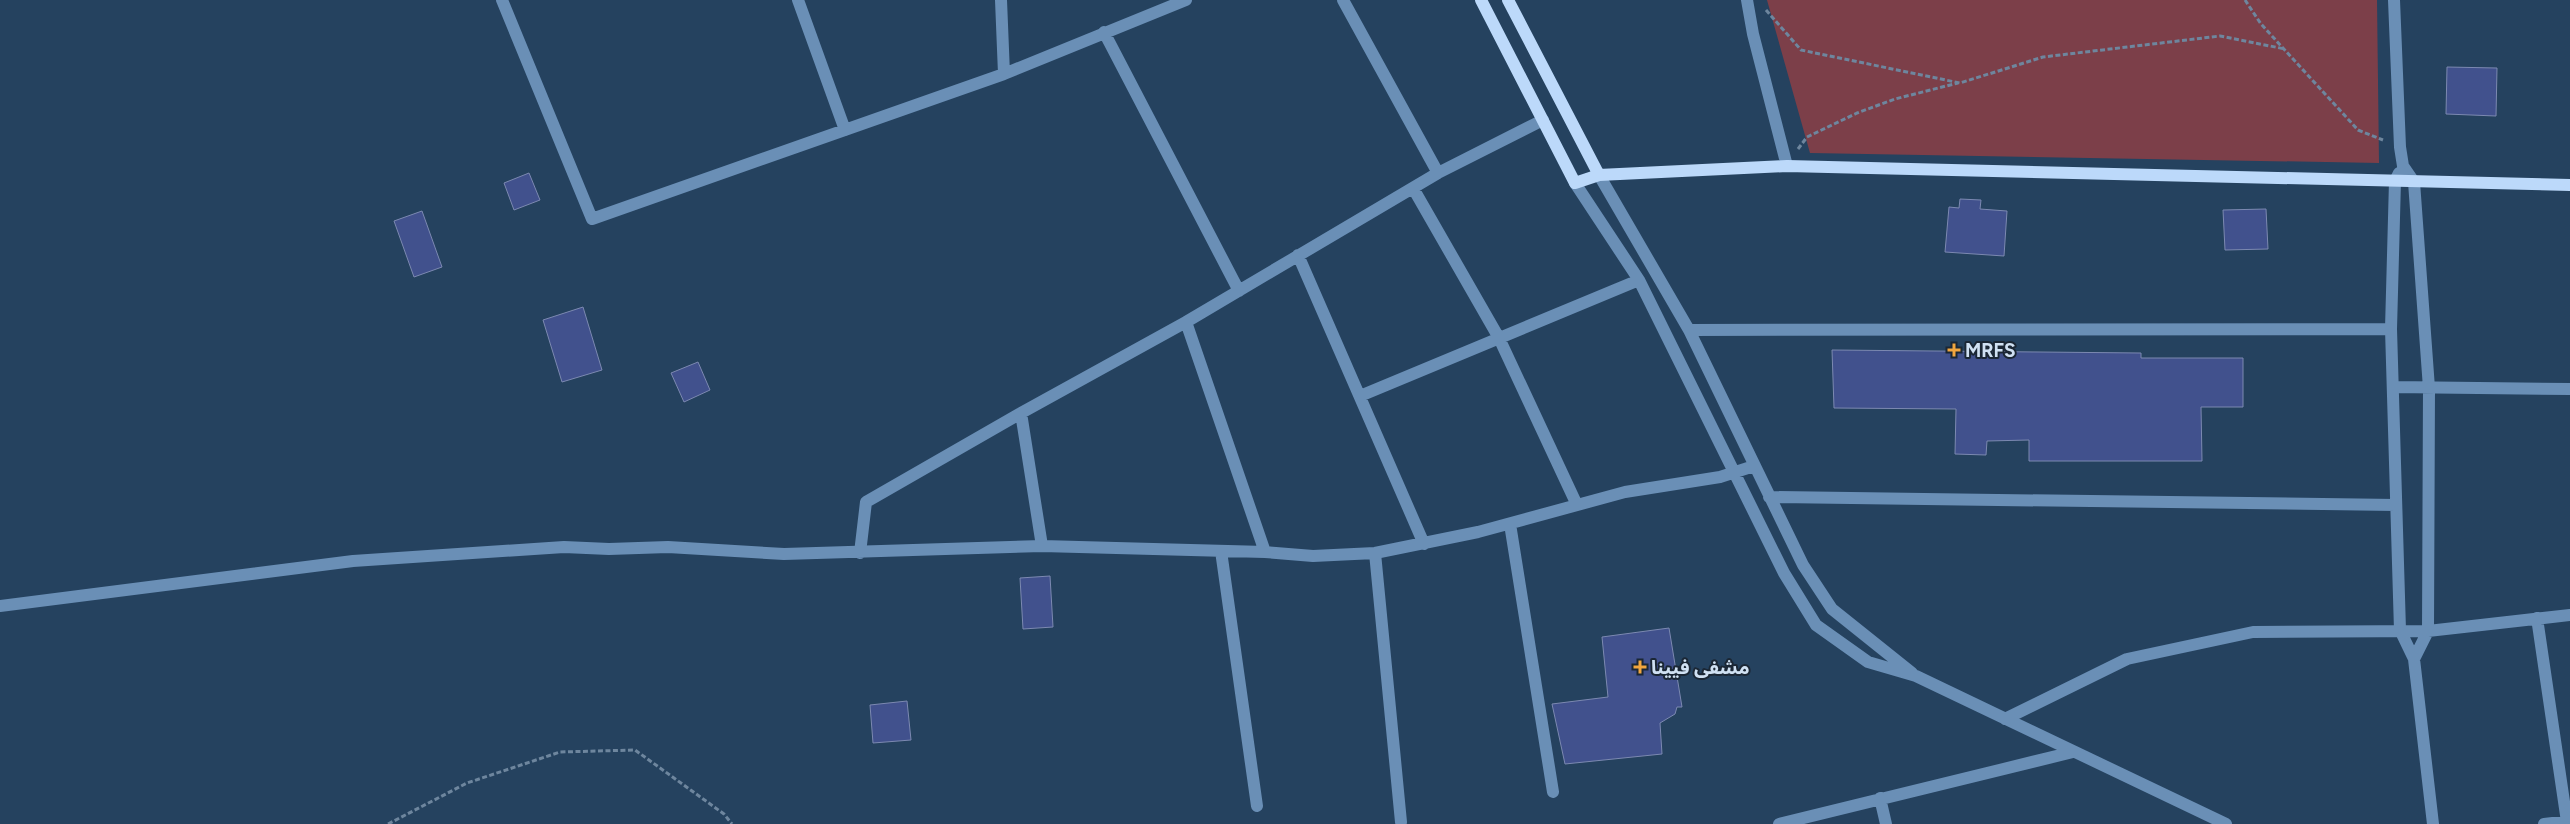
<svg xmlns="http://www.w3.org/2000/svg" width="2570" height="824" viewBox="0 0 2570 824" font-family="Figtree,'Noto Sans Arabic',sans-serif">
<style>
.green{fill:#7c3f49}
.building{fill:#41518d;stroke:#7c89b1}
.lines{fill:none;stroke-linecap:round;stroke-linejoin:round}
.path{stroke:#6e869e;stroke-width:3;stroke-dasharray:5 2.5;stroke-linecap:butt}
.minor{stroke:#6a8fb6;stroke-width:12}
.major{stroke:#bcd9fa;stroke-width:12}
.poi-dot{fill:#f1a63f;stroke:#1b2735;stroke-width:2}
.labels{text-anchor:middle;stroke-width:4;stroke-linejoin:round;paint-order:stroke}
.poi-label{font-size:19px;font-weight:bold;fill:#d0e1f3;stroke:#1b2735;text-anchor:start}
</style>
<rect width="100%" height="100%" fill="#25425f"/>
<path class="green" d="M1767 0H2377L2379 163 1810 153Z"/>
<path class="building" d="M2447 67 2497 68 2496 116 2446 114Z
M529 173 540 200 514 210 504 183Z
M1960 199 1981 200 1980 209 2007 211 2004 256 1945 252 1949 207 1959 208Z
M2266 209 2268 249 2225 250 2223 210Z
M422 211 442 267 414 277 394 221Z
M583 307 602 370 562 382 543 320Z
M1832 350 2141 353V358H2243V407H2201L2202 461H2029V440L1987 441 1986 455 1955 454 1956 409 1834 408Z
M698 362 710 390 684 402 671 373Z
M1050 576 1053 627 1023 629 1020 578Z
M1669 628 1682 707H1677L1675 714 1660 723 1662 754 1565 764 1552 704 1608 697 1602 637Z
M907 701 911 740 873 743 870 705Z"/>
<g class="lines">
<path class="path" d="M2245 0 2261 24 2358 130 2383 140
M1766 10 1801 50 1960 83 2043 57 2220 36 2285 49
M1798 149 1807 137 1857 113 1895 99 1958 83
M388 824 467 783 560 752 635 750 724 814 732 824"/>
<path class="minor" d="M502 0 592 219 1004 74 1186 0
M798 0 845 130
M1001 0 1004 74
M1343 0 1438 173
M1747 0 1753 34 1787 166
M2394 0 2400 147 2403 166 2414 182 2429 388 2428 631 2414 659
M1104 32 1239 291
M2399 173 2395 181 2391 329 2400 630 2414 659 2433 824
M1599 175 1689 330 1803 565 1832 609 1912 673
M1575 183 1639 280 1784 573 1816 625 1868 662 1916 676 2226 824
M1413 188 1499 338 1577 505
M1298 255 1424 544
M1186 322 1265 552
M1689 330 2391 329
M2393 387 2570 389
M1360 396 1639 280
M1021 413 1042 546
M1769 497 2396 505
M1510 524 1553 792
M1221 551 1257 806
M860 553 866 502 1021 413 1186 322 1438 173 1543 120
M1375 553 1401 822
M0 606 353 561 564 547 609 549 668 547 784 554 1042 546 1265 552 1313 556 1375 553 1478 532 1625 492 1720 477 1754 466
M2537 618 2567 822
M2005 719 2127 659 2253 632 2428 631 2570 615
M1880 798 1886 824
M1779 824 2073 752
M2544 824 2570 821"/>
<path class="major" d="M1481 0 1575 183 1599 175 1787 166 2570 185
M1508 0 1599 175"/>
</g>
<g class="poi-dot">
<path d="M1951.5 342.5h5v5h5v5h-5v5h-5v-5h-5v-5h5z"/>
<path d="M1637.5 659.5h5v5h5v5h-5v5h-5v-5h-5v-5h5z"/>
</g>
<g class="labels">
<g class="poi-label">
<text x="1965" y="357">MRFS</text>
<text x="1651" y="674">مشفى فيينا</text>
</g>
</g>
</svg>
